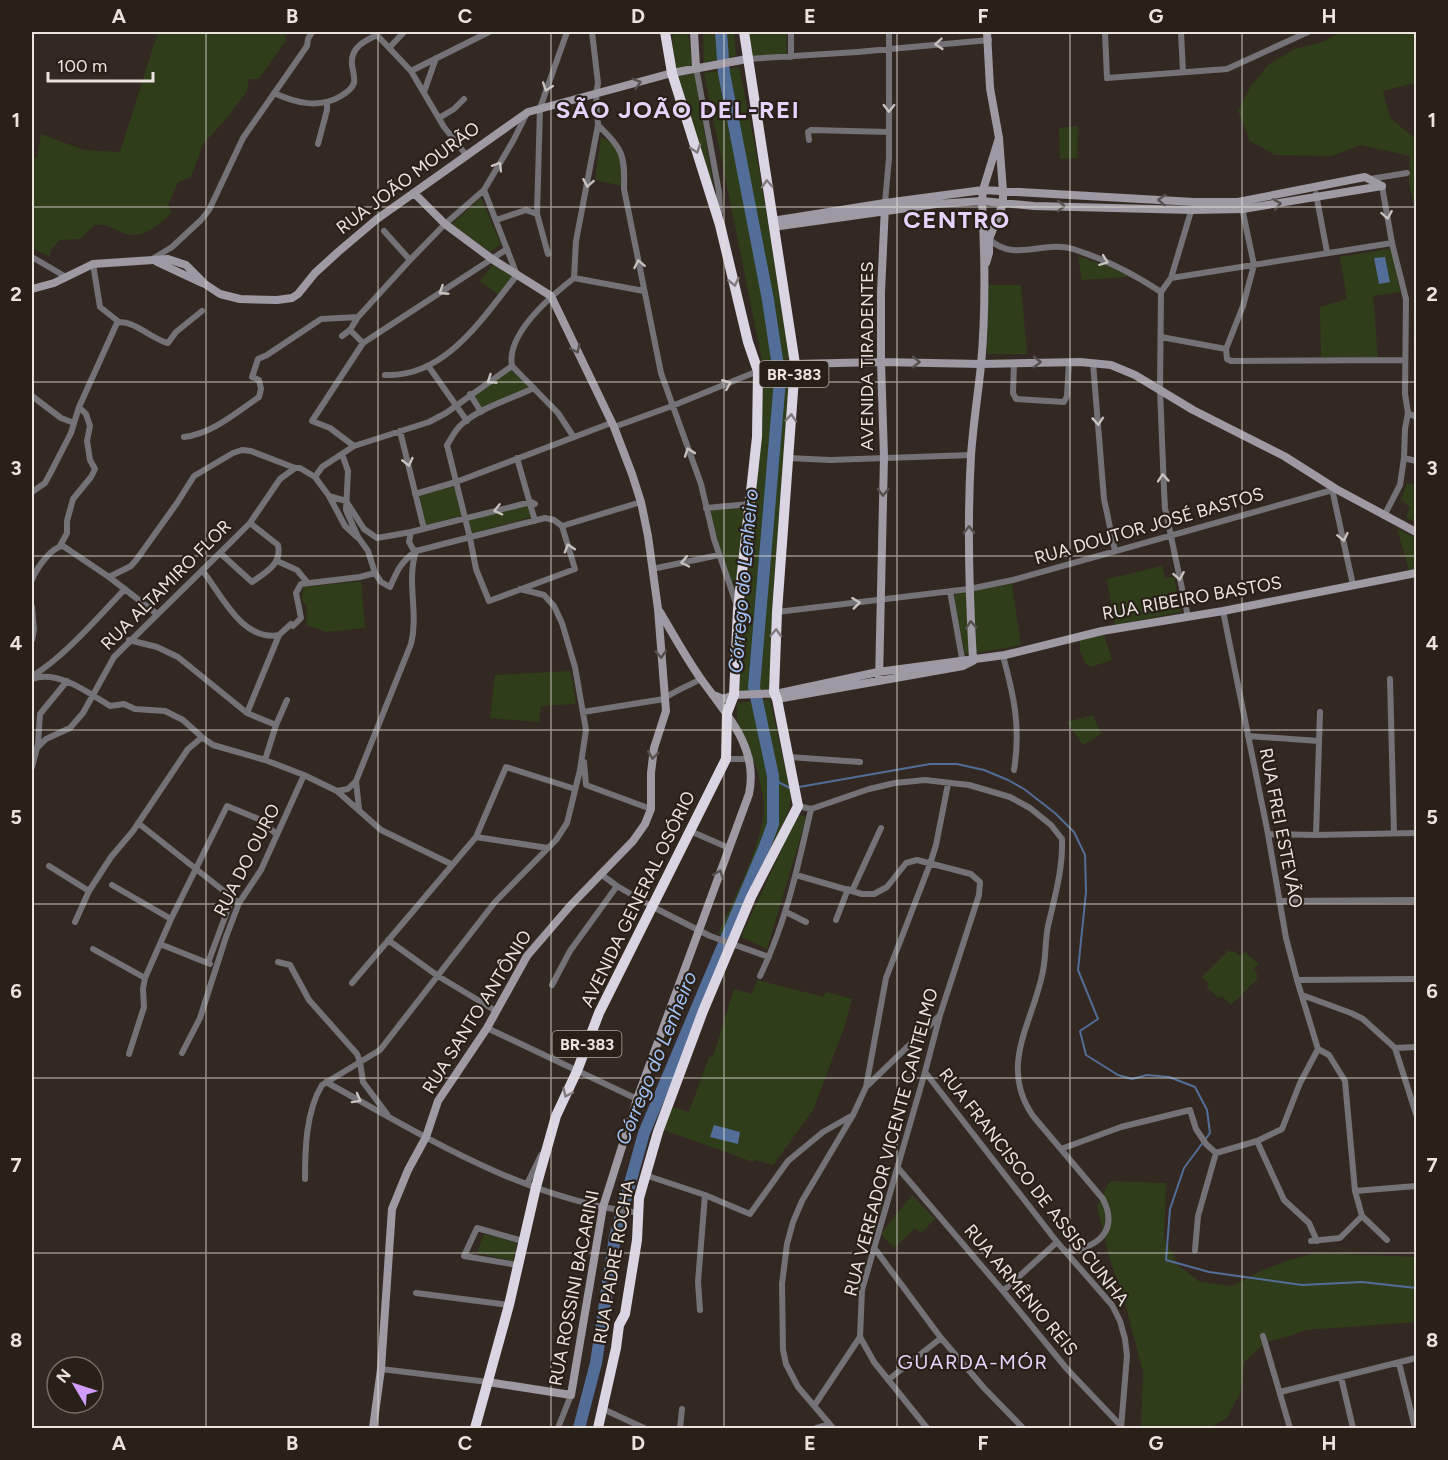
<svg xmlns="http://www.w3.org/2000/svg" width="1448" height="1460" viewBox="0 0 1448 1460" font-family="Figtree,sans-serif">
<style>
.green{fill:#2f3d1a}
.water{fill:#526d98}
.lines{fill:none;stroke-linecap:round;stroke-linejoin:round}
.stream{stroke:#526d98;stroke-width:2}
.river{stroke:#526d98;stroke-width:12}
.street{stroke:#747277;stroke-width:6}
.secondary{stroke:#9e99a2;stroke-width:8}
.highway{stroke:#dbd4e2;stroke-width:10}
.oneway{stroke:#c7c1bf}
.oneway2{stroke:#58504f}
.oneway3{stroke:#827a7d}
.grid{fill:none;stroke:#eae3de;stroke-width:1.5;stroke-opacity:0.55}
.labels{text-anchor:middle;stroke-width:4.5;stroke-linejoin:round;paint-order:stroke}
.shield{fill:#292018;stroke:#b0a8a3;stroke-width:1.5}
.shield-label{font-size:16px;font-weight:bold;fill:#eae3de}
.street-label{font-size:18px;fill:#eae3de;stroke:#292018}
.water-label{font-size:20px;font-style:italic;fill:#a0c2f7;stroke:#292018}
.neighbourhood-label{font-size:20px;letter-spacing:1.5px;fill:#e7d2fb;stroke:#292018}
.district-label{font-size:24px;font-weight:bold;letter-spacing:1.5px;fill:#e7d2fb;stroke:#292018}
.neatline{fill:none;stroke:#eae3de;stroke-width:2}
.grid-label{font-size:20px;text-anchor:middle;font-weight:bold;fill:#eae3de}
</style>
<rect width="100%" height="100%" fill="#342922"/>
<path class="green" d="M158 32H284L286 40 259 79H249L247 91 227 118 203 144 191 177 178 182 168 205 172 212C162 223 143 239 126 234 112 229 110 224 94 225L80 239 60 240 50 251V257L32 248V156L37 159 41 134 84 150 120 152Z
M672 32H688L693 68 675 72Z
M703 32H734L736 56 704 63Z
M749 32H786L787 54 750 57Z
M1341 32H1416V86L1410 84 1383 91 1390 118 1416 139V213L1409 183 1410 156 1361 145 1331 156 1275 155 1250 141 1238 111 1251 86 1269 64 1295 49 1322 42Z
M739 67 755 146 791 358 763 364 704 73Z
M694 71 713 183H710L676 75Z
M1078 126 1077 158 1060 159 1059 128Z
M601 137C623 147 622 164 622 186L595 180Z
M481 198 501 244 490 252 452 224Z
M1388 249 1393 251 1400 292 1373 296 1378 358 1321 357 1320 307 1347 299 1340 257Z
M1078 256 1126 273 1127 277 1082 280Z
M495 262 513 277 499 295 480 281Z
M988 285H1021L1027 354H987Z
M511 370 529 387 483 410 473 394Z
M791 370 769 689 738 693 764 377Z
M1407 483 1416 484V523L1406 517 1410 508 1401 499Z
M455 486 462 516 426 525 419 495Z
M528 504 531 517 472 533 469 520Z
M745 506 737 599 708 510Z
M1397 528 1416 538V569L1409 570Z
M1162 566 1165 578 1174 577 1181 612 1115 625 1107 579Z
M361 581 365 628 326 632 306 625 307 605 302 601 303 587Z
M1012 584 1021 645 977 653 972 591Z
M968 592 970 653 965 654 953 594Z
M1103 632 1112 660 1091 667 1086 664 1080 651V638Z
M571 671 576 704 541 706 539 722 490 718 495 675Z
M770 699 791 795 789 810 731 939 718 934C733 901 762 845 764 809 764 799 761 787 759 777 753 750 732 733 738 703Z
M1093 715 1101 734 1083 745 1067 722Z
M800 815 805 816 806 819 767 949 741 937 796 818Z
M1229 950 1231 952 1234 951 1240 956 1245 952 1259 964 1253 969 1258 974 1256 976 1258 978 1231 1005 1222 996 1219 998 1206 987 1209 984 1202 977Z
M757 980 824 997 826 992 852 999 844 1028 813 1110 773 1165 755 1160 753 1162 664 1130 672 1107 689 1112 709 1057H713L734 989 752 994Z
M1110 1181 1166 1183 1164 1238 1178 1265 1200 1282 1232 1286 1259 1272 1289 1260 1316 1253 1416 1257V1322L1305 1330 1293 1335 1266 1342 1245 1361 1240 1393 1227 1418 1209 1428H1141L1143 1372 1122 1291 1110 1260 1097 1206Z
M912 1195 935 1219 921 1233 915 1228 894 1248 881 1234Z
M484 1234 517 1243 513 1261 477 1253Z"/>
<path class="water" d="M1385 257 1390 282 1379 284 1374 258Z
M714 1125 740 1132 738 1144 710 1137Z"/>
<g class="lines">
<path class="stream" d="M773 776 780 783 790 788
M799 787 930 764H957L984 770 1008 780 1024 789 1055 813 1074 832 1085 855 1086 892 1078 970 1098 1019 1080 1031 1086 1055 1118 1075 1132 1079 1147 1075 1169 1077 1195 1087 1207 1110 1210 1133 1184 1168 1170 1209 1166 1260 1209 1272 1302 1285 1362 1282 1416 1288"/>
<path class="river" d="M579 1428 596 1363 615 1237 644 1133 765 846 773 824V776L754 687 780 380 768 300 724 73 721 32"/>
<path class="street" d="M374 32 411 71 444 127 467 156
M791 32V57
M1105 32 1107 78 1227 69 1308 32
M1181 32 1183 72
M389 48 404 32
M747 59 857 52 989 40
M696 67 719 192 720 212
M411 71 489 32
M424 92 436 58
M274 93C296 103 319 109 341 96 346 93 352 89 354 83 355 77 353 71 352 65 350 48 364 41 377 35
M439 118 454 109 464 99
M598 125C623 150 625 154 624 189L661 373 701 484 714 539 736 603
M809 140 808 132 811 130 889 132
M318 144 327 110V102
M1370 179 1407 173
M1382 186 1392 243 1406 299 1405 394 1408 413 1405 429 1404 458 1400 485 1384 516
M1316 194 1327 252
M885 203 889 158V32
M1242 208 1254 265 1243 306 1226 349 1227 359 1231 361 1405 360
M496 220 526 210 537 214
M384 231 410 260
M989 239C1014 263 1044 240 1073 249 1105 259 1134 274 1161 292
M548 254 537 214 540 108 567 32
M32 257 66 277
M154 258 172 247 201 220 209 210 243 138 307 46 308 39 312 32
M93 264 100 307 119 322
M574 278 644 291
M1171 278 1392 243
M1161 292 1160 389 1164 490 1165 508 1188 617
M1161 292 1171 278 1192 208
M350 330 363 343
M342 336 350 330 358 317 410 260 445 224 484 190 513 141 526 115
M1161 337 1226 349
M1014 363 1013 393 1016 399 1064 402 1067 396 1069 362
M1093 363 1104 499 1115 551
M512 366C506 334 551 296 574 278L576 241 598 125 596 94 598 83 592 32
M512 366 558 413 573 436
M429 367 467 421
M385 375C446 378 483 317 517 275L484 190
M534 388C513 398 477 409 461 425 455 430 451 439 447 445L470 538 476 569 489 601 575 569 562 526
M470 394 481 412
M32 396 61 418 74 423
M1408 413 1416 417
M614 427 672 406 758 371
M400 431 424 529
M184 437C212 434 237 412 259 397L261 389 259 380 252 377 258 359 267 355 321 319 358 317
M354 446 330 428 312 421 363 343 507 249
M342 454 348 471 346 510 358 537 368 551 375 573
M517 458 535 521
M788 458 830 460 971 455
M1404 458 1416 461
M315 477 322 467 354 446 429 422 446 413 512 366
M1332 489 1353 585
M32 492 45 483 52 470 71 433 79 407 117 323C131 318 153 340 168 343L176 332 202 311
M415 494 456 482 611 423
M329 496 345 526 357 537
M706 508 750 504
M562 526 641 502
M411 532 409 542 413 549 416 551
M60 546 67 533V521L73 499 91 477 95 469 90 460 87 441 90 426 86 414 79 407
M220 553 252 582C266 572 282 564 278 545L250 523
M277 561 297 570 307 582
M652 569 719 555
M202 570C222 595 242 642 279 635
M109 577 131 566 137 559 177 503 194 476 233 453 242 450 251 451 295 468H300L315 477 329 496 346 501 364 529 377 538 411 532 531 502 535 504
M32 580C36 569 51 547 63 546L109 577 157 614
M950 591 963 664
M32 607 34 630 32 640
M1223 611 1268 834 1286 938 1297 980 1318 1049
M777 612 969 589 1013 580 1336 489
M129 640 157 647 178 657 247 713 276 725
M1003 656C1014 696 1021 728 1014 770
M34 675C66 655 98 617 125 589
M32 679C57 669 89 693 110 706L124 704 135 709 165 711 183 720 203 738 213 745 265 760 304 775 337 791 381 830 451 864
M1390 679 1394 833
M583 712 664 699C670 693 692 684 701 679
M247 713 279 635 291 624 293 626 301 618 296 593 301 584 360 577 375 573 381 582 390 587C398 569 400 563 416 551L545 518 554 520 562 526
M1248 736 1319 741
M37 748 46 739 70 728 83 713 114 657 229 544 250 523 280 479 295 468
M789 757 860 762
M726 759H750
M265 760 276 725 287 700
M584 762 586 785 651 809
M32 767 38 744 40 714 67 681
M356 781 411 644C419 613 406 582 416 551
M337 791 348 789 356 781 359 809
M798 806 811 809 869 789 895 783 925 780 969 785 1010 797 1030 808 1051 825 1062 839C1063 869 1055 896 1048 926 1045 941 1046 956 1043 971 1033 1023 998 1065 1033 1116L1103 1199C1119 1231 1098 1247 1067 1252
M138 823 239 903
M690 831 729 848
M1268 834 1316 835 1416 833
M1316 835 1320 712
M476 837 548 848
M49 866 89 891
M602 875 617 886 653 907 710 936 769 957
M796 875 862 894H874L887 887 906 863 917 860 971 874 980 882 979 895 940 1015 925 1072 862 1290 860 1337 874 1362 927 1428
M112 885 171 919
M852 891 881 828
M1279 901 1416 900
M786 912 806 922
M836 920 848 889
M75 922 89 891 111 857 133 831 188 749 200 739 203 738
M388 940 438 976 496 1011
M160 944 210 964
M93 949 145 978
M278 962 290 965 309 1000 357 1054 360 1062 363 1082 387 1114
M208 963 232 898
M760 976C786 923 798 866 811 809
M1297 980 1416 979
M352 983 476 837 506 767 575 789
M552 985 570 951 617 886
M1302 995 1351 1013 1363 1019 1395 1048 1416 1114
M487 1028 637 1099
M1395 1048 1416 1047
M1318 1049 1329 1055 1345 1081 1355 1191 1362 1216 1387 1240
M182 1053 200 1018 226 937 239 903 261 870 304 775
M129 1054 144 1007 143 989 145 978 171 919 227 806 261 820 276 834
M925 1072 1057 1242 1112 1305 1120 1321 1125 1339 1127 1356 1121 1428
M326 1082C424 1136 525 1200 640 1213
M867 1086 939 1016
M1257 1141 1284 1200 1309 1223 1317 1241
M1061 1149 1121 1127 1190 1110 1196 1129 1206 1144 1216 1153
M898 1168 1003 1291 1067 1369 1123 1428
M645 1175 705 1195 750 1214 788 1161 823 1132 853 1115
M305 1179C305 1149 306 1111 322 1085L380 1050 495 902 556 840 567 823 580 770 586 730 575 667 562 623 554 606 544 595 520 589
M527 1184 541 1155
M1355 1191 1416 1186
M1311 1241 1340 1238 1362 1216
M875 1249 941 1338 984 1388 1023 1428
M1195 1250 1198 1216 1216 1153 1257 1141 1282 1129 1300 1083 1318 1049
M517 1265 464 1256 477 1228 523 1241
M1003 1291 1057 1242
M416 1293 509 1305
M700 1310 698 1282 705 1195
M1263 1336 1290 1428
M1399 1363 1415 1428
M381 1369 488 1382
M1341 1377 1353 1428
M888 1380 941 1338
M1280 1392 1416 1358
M814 1406 860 1337
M603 1409 644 1428
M558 1428 571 1395
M680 1428 682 1409
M816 1428 829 1424
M833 1428 798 1387 786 1364 783 1350 782 1284 787 1244 793 1222 802 1201 853 1115 866 1087 886 978 930 864 936 845 948 784"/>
<path class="secondary" d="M694 32 696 67
M772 221 885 203 983 190 1194 202H1238L1365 177 1382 186
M773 227 936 204 982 201 1034 206 1192 210 1243 209 1382 186
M157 262 202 283
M986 263 989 253V239L1003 204V191L999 138 990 88 987 32
M32 289 54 283 93 264 168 259 186 265 205 284 220 294 240 299 277 300 292 298 298 294 315 273 338 252 377 219 528 112 672 73 747 59
M758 371 795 364 881 362 981 364 1080 362 1111 365 1135 375 1193 410 1284 456 1336 489 1416 532
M973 660C969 592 967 524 971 456 973 425 978 395 981 365 986 311 985 255 982 201L983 190 999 138
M879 681 884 457 881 362V292L885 206
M716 696 723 699 734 695 780 693 878 672 1005 655 1102 631 1223 611 1416 573
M777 699 963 666 973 661
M488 1382 571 1395 603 1207 637 1099 749 794C759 747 726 714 701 679 686 658 673 634 660 612
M373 1428 381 1369 392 1209 408 1170 426 1137 438 1101 487 1028 527 956 570 906 633 841 645 824 651 809V773L654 748 666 711 658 609 648 536 641 502 632 474 614 427 551 296 492 259 445 224 414 193"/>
<path class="highway" d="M475 1428 509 1305 536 1187 556 1116 577 1071 599 1013 726 759 727 713 734 695 738 609 757 437 758 371 748 342 720 225 672 73 665 32
M598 1428 616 1348 619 1325 625 1314 637 1240 639 1198 658 1132 703 1011 751 897 798 806 777 699 774 692 777 612 795 364 744 32"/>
</g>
<defs><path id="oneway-chevron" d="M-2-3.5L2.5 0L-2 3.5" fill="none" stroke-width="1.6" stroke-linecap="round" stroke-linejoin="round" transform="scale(1.5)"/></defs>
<g class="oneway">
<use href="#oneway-chevron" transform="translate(939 44) rotate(175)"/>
<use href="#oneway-chevron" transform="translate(547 87) rotate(110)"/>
<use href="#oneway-chevron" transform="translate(889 108) rotate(90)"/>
<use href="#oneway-chevron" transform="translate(498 166) rotate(-59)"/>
<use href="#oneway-chevron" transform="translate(588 183) rotate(100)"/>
<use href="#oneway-chevron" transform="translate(1387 215) rotate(80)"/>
<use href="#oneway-chevron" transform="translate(1104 261) rotate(21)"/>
<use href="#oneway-chevron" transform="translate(639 264) rotate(-101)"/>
<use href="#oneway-chevron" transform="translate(443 291) rotate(147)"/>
<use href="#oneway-chevron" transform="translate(491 380) rotate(146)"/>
<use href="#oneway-chevron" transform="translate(727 384) rotate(-22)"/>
<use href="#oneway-chevron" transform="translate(1098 421) rotate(86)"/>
<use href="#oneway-chevron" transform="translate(689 452) rotate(-109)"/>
<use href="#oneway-chevron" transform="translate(408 462) rotate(77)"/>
<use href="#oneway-chevron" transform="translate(1163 478) rotate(-94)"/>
<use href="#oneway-chevron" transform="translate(498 510) rotate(166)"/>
<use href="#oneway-chevron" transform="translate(1343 537) rotate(78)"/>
<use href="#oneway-chevron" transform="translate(569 548) rotate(-107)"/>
<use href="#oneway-chevron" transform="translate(685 562) rotate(168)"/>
<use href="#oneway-chevron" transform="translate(1179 576) rotate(80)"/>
<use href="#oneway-chevron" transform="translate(856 603) rotate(-7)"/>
<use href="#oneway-chevron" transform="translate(357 1099) rotate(29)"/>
</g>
<g class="oneway2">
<use href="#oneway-chevron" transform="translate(637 83) rotate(-16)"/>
<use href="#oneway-chevron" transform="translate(1162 200) rotate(-177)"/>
<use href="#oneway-chevron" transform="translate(1277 204) rotate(-9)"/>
<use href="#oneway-chevron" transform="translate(1061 206) rotate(1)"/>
<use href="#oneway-chevron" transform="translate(576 349) rotate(65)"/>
<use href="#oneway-chevron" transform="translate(916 362) rotate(1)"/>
<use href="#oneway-chevron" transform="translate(1037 362)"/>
<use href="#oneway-chevron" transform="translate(883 492) rotate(91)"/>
<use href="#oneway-chevron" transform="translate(969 530) rotate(-90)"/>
<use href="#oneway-chevron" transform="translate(971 625) rotate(-94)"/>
<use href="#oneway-chevron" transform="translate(661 654) rotate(86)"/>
<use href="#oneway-chevron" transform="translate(653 755) rotate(97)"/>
<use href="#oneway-chevron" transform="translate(719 874) rotate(-69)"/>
</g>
<g class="oneway3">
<use href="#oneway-chevron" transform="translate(696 149) rotate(72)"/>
<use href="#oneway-chevron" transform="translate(767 184) rotate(-93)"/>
<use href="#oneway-chevron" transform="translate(734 282) rotate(77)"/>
<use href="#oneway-chevron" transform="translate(791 418) rotate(-86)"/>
<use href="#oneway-chevron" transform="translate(776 633) rotate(-88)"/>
<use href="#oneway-chevron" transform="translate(567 1093) rotate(115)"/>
</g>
<path class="grid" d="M206 32V1428M378 32V1428M551 32V1428M724 32V1428M897 32V1428M1070 32V1428M1242 32V1428M32 207H1416M32 382H1416M32 556H1416M32 730H1416M32 904H1416M32 1078H1416M32 1253H1416"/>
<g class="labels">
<g class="shield">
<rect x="759.5" y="361" width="69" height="26" rx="4.5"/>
<rect x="552.5" y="1031" width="69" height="26" rx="4.5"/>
</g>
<g class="shield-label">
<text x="794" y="380">BR-383</text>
<text x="587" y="1050">BR-383</text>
</g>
<g class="street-label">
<text transform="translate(408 178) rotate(-37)" y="6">RUA JOÃO MOURÃO</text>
<text transform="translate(867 356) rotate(-90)" y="6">AVENIDA TIRADENTES</text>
<text transform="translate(1149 526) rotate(-16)" y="6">RUA DOUTOR JOSÉ BASTOS</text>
<text transform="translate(166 585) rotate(-45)" y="6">RUA ALTAMIRO FLOR</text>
<text transform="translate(1192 598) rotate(-10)" y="6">RUA RIBEIRO BASTOS</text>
<text transform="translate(1281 828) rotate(79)" y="6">RUA FREI ESTEVÃO</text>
<text transform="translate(247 860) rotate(-63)" y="6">RUA DO OURO</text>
<text transform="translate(638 899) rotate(-64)" y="6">AVENIDA GENERAL OSÓRIO</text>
<text transform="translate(477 1012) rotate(-58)" y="6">RUA SANTO ANTÔNIO</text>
<text transform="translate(891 1142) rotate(-75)" y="6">RUA VEREADOR VICENTE CANTELMO</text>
<text transform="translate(1034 1187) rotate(52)" y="6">RUA FRANCISCO DE ASSIS CUNHA</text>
<text transform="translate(614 1262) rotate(-80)" y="6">RUA PADRE ROCHA</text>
<text transform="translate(574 1288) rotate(-79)" y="6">RUA ROSSINI BACARINI</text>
<text transform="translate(1021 1290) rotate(50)" y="6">RUA ARMÊNIO REIS</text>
</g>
<g class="water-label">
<text transform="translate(743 581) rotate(-85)" y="7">Córrego do Lenheiro</text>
<text transform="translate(656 1058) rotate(-68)" y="7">Córrego do Lenheiro</text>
</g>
<g class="neighbourhood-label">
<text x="973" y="1369">GUARDA-MÓR</text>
</g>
<g class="district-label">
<text x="678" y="118">SÃO JOÃO DEL-REI</text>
<text x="957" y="228">CENTRO</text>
</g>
</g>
<rect width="1448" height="1460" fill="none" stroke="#292018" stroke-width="66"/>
<g transform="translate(75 1385) rotate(309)"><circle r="28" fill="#292018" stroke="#766e67" stroke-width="1.5"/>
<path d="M0-4.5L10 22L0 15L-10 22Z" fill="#d19dfe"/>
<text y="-9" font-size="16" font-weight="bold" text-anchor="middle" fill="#eae3de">N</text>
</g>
<path d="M48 72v9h105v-9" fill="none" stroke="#eae3de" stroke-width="3"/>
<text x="57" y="72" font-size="18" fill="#eae3de" stroke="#292018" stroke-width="4.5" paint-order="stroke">100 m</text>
<rect x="33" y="33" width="1382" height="1394" class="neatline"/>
<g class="grid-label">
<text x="119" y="23">A</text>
<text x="292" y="23">B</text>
<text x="465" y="23">C</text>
<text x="638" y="23">D</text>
<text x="810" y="23">E</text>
<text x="983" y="23">F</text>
<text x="1156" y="23">G</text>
<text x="1329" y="23">H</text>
<text x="16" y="127">1</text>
<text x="1432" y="127">1</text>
<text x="16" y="301">2</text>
<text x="1432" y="301">2</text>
<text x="16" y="475">3</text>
<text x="1432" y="475">3</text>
<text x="16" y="650">4</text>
<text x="1432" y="650">4</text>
<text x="16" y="824">5</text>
<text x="1432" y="824">5</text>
<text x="16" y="998">6</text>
<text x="1432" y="998">6</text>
<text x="16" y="1172">7</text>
<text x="1432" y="1172">7</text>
<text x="16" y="1347">8</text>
<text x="1432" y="1347">8</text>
<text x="119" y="1450">A</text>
<text x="292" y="1450">B</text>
<text x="465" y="1450">C</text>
<text x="638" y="1450">D</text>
<text x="810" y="1450">E</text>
<text x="983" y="1450">F</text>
<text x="1156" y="1450">G</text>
<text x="1329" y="1450">H</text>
</g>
</svg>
